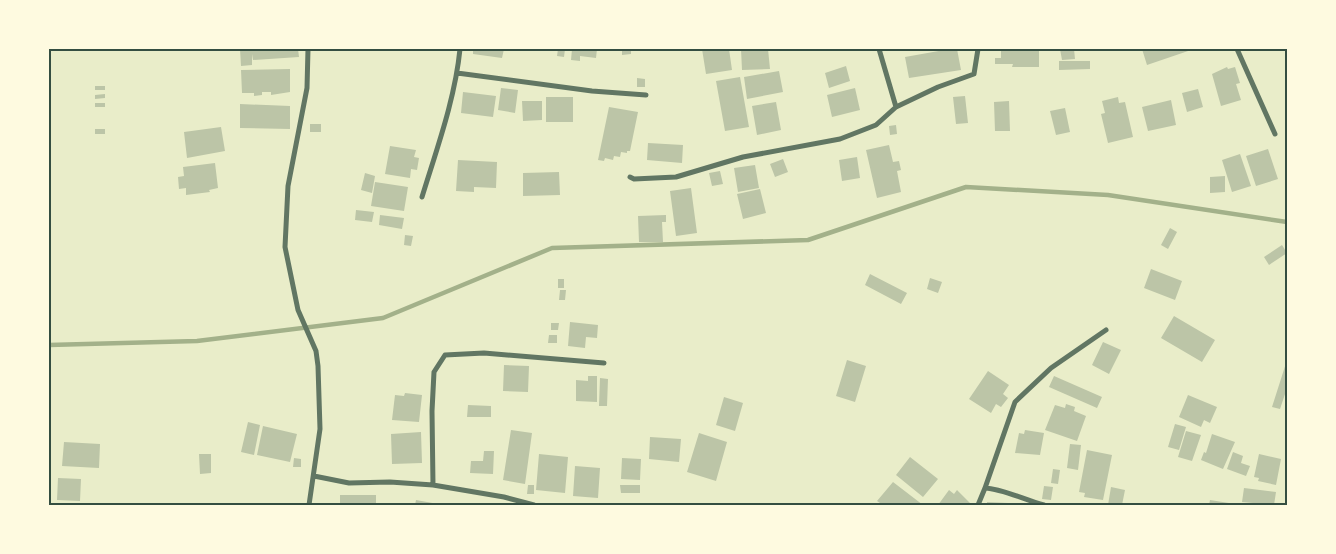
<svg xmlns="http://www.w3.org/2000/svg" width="1336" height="554" viewBox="0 0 1336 554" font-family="Overpass,sans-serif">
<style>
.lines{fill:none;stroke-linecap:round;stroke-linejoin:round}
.stream{stroke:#a3b18a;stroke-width:4.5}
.building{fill:#bcc5a7}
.minor{stroke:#617663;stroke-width:5}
.neatline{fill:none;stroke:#344e41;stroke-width:2}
</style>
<rect width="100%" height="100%" fill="#e9edc9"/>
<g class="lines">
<path class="stream" d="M49 345 197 341 383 318 552 248 808 240 966 187 1108 195 1287 222"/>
</g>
<path class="building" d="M240 49H298L299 57 253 60 252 54V65L241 66Z
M473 49H504L502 58 473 54Z
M558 49H565L564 57 557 56Z
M572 49H597L596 58 580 56V61L571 60Z
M622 49H631V54L622 55Z
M702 49H729L732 70 706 74Z
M741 49H768L770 69 742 70Z
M950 49H957L961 70 909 78 905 57Z
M1001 49H1039V67H1012L1013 64H995V58H1001Z
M1060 49H1074L1075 59 1062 60Z
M1142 49H1194L1147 65Z
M1059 61H1090V69L1059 70Z
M846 66 850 81 829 88 825 73Z
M1227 67 1228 69 1235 67 1240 83 1236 84 1241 100 1221 106 1212 74Z
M290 69V92L271 95V92H262V95L254 96V93H242L241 70Z
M779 71 783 92 747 99 744 77Z
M740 77 749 127 725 131 716 81Z
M637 78 645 79V87H637Z
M95 86H105V90H95Z
M501 88 518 90 515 113 498 110Z
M855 88 860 110 832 117 827 95Z
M1198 89 1203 107 1187 112 1182 93Z
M463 92 496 96 493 117 461 113Z
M105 94V98L95 99V95Z
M965 96 968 123 956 124 953 97Z
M546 97H573V122H546Z
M1118 97 1119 103 1125 102 1133 137 1108 143 1101 114 1105 113 1102 101Z
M1171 100 1176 125 1148 131 1142 107Z
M522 101H542V120L523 121Z
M1009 101 1010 131H995L994 102Z
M776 102 781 130 757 135 752 106Z
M95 103H105V107H95Z
M240 104 290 106V129L240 128Z
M609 107 638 112 630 151H627V153L621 152 620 157 614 156 613 160 605 158 604 161 598 160Z
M1065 108 1070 132 1056 135 1050 111Z
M310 124H321V132H310Z
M896 125 897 134 890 135 889 126Z
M221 127 225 151 187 158 184 132Z
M95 129H105V134H95Z
M648 143 683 145 682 163 647 160Z
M889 145 893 162 899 161 901 170 897 171 901 192 877 198 866 150Z
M390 146 416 150 414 157 419 158 417 170 411 169 410 178 385 174Z
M1268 149 1278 179 1256 186 1246 156Z
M1240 154 1251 186 1232 192 1222 160Z
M857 157 860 178 842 181 839 160Z
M783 159 788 172 775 177 770 164Z
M458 160 497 162 496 188 474 187V192L456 191Z
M215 163 218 188 209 190 210 192 186 195V188L179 189 178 177 184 176 183 167Z
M755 165 759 188 738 192 734 168Z
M720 171 723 184 712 186 709 173Z
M559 172 560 195 523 196V173Z
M365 173 375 176 372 193 361 190Z
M1225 176V192L1210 193V177Z
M375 182 408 187 404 211 371 206Z
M691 188 697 233 676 236 670 191Z
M760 189 766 213 743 219 737 194Z
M356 210 374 212 372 222 355 220Z
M380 215 404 218 402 229 379 225Z
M666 215V222H662L663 242H639L638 216Z
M1170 228 1177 232 1168 249 1161 245Z
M405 235 413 236 411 246 404 245Z
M1282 245 1287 253 1269 265 1264 257Z
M1151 269 1182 281 1175 300 1144 288Z
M870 274 907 293 901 304 865 285Z
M930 278 942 282 938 293 927 289Z
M558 279H564V288H558Z
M560 290H566L565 300H559Z
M1174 316 1215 340 1202 362 1161 338Z
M570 322 598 325 597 338 586 337 585 348 568 346Z
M551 323H559L558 330H551Z
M549 335H557V343H548Z
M1103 342 1121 350 1109 374 1092 365Z
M847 360 866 366 855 402 836 396Z
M1287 360V388L1280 409 1272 407Z
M504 365 529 366 528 392 503 391Z
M988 371 1009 385 1003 394 1008 398 1001 407 996 404 991 413 969 399Z
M588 376H597V402L576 401V380L588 381Z
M1054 376 1102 397 1097 408 1049 387Z
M600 378 608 379 607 406H599Z
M405 393 422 395 419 422 392 420 395 395 404 396Z
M1188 395 1217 407 1210 423 1204 420 1201 427 1179 417Z
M724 397 743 403 735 431 716 425Z
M1066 404 1075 407 1074 411 1086 416 1077 441 1045 430 1055 405 1065 408Z
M468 405 491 406V417H467Z
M248 422 260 425 254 455 241 452Z
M1175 424 1186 427 1179 450 1168 447Z
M263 426 297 434 290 462 257 455Z
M511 430 532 433 525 484 503 480Z
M1025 430 1044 433 1040 455 1015 453 1019 433 1024 434Z
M1186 431 1201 435 1192 461 1178 457Z
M421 432 422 463 392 464 391 434Z
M699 433 727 442 716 481 687 472Z
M1212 434 1235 442 1223 469 1201 460 1204 452 1206 453Z
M650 437 681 439 679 462 649 459Z
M64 442 100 444 99 468 62 466Z
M1070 444 1081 445 1078 470 1067 468Z
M1087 450 1112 455 1103 500 1084 497 1085 493 1079 492Z
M484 451H494L493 474 470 473 471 461H483Z
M1233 452 1243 456 1241 463 1250 466 1246 476 1227 469Z
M199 454H211V473L200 474Z
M539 454 568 457 565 493 536 490Z
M1259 454 1281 459 1276 485 1258 481 1259 478 1254 477Z
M910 457 938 479 923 497 896 475Z
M294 458 301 459V467H293Z
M622 458 641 459 640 480 621 479Z
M575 466 600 468 598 498 573 496Z
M1053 469 1060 470 1058 484 1051 483Z
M58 478 81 479 80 501 57 500Z
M893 482 923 505H883L877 501Z
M528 485H534V494H527Z
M620 485H640V493H621Z
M1044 486 1053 487 1051 500 1042 499Z
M1111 487 1125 490 1122 505H1108Z
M1244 488 1276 492 1274 505 1242 502Z
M949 490 954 494 957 490 971 504 938 505Z
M340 495H376V505H340Z
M416 500 438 504V505H415Z
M1210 500 1235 504V505H1209Z
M987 502 1008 503 1007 505H987Z"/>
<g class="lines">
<path class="minor" d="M308 49 307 88 288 186 285 247 298 310 316 351 318 366 320 429 309 505
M879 49 896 107
M1237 49 1275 134
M457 73 592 91 646 95
M630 177 634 179 676 177 743 157 840 139 876 125 896 107 938 87 974 74 978 49
M422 197C437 148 455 99 460 49
M314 476 349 483 390 482 433 485 504 497 534 505
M433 485 432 411 434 372 445 355 484 353 604 363
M985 488 1015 402 1051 368 1106 330
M978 505 985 488C1003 489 1025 500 1044 505"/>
</g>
<rect width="1336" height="554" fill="none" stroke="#fefae0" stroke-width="100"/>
<rect x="50" y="50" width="1236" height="454" class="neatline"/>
</svg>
